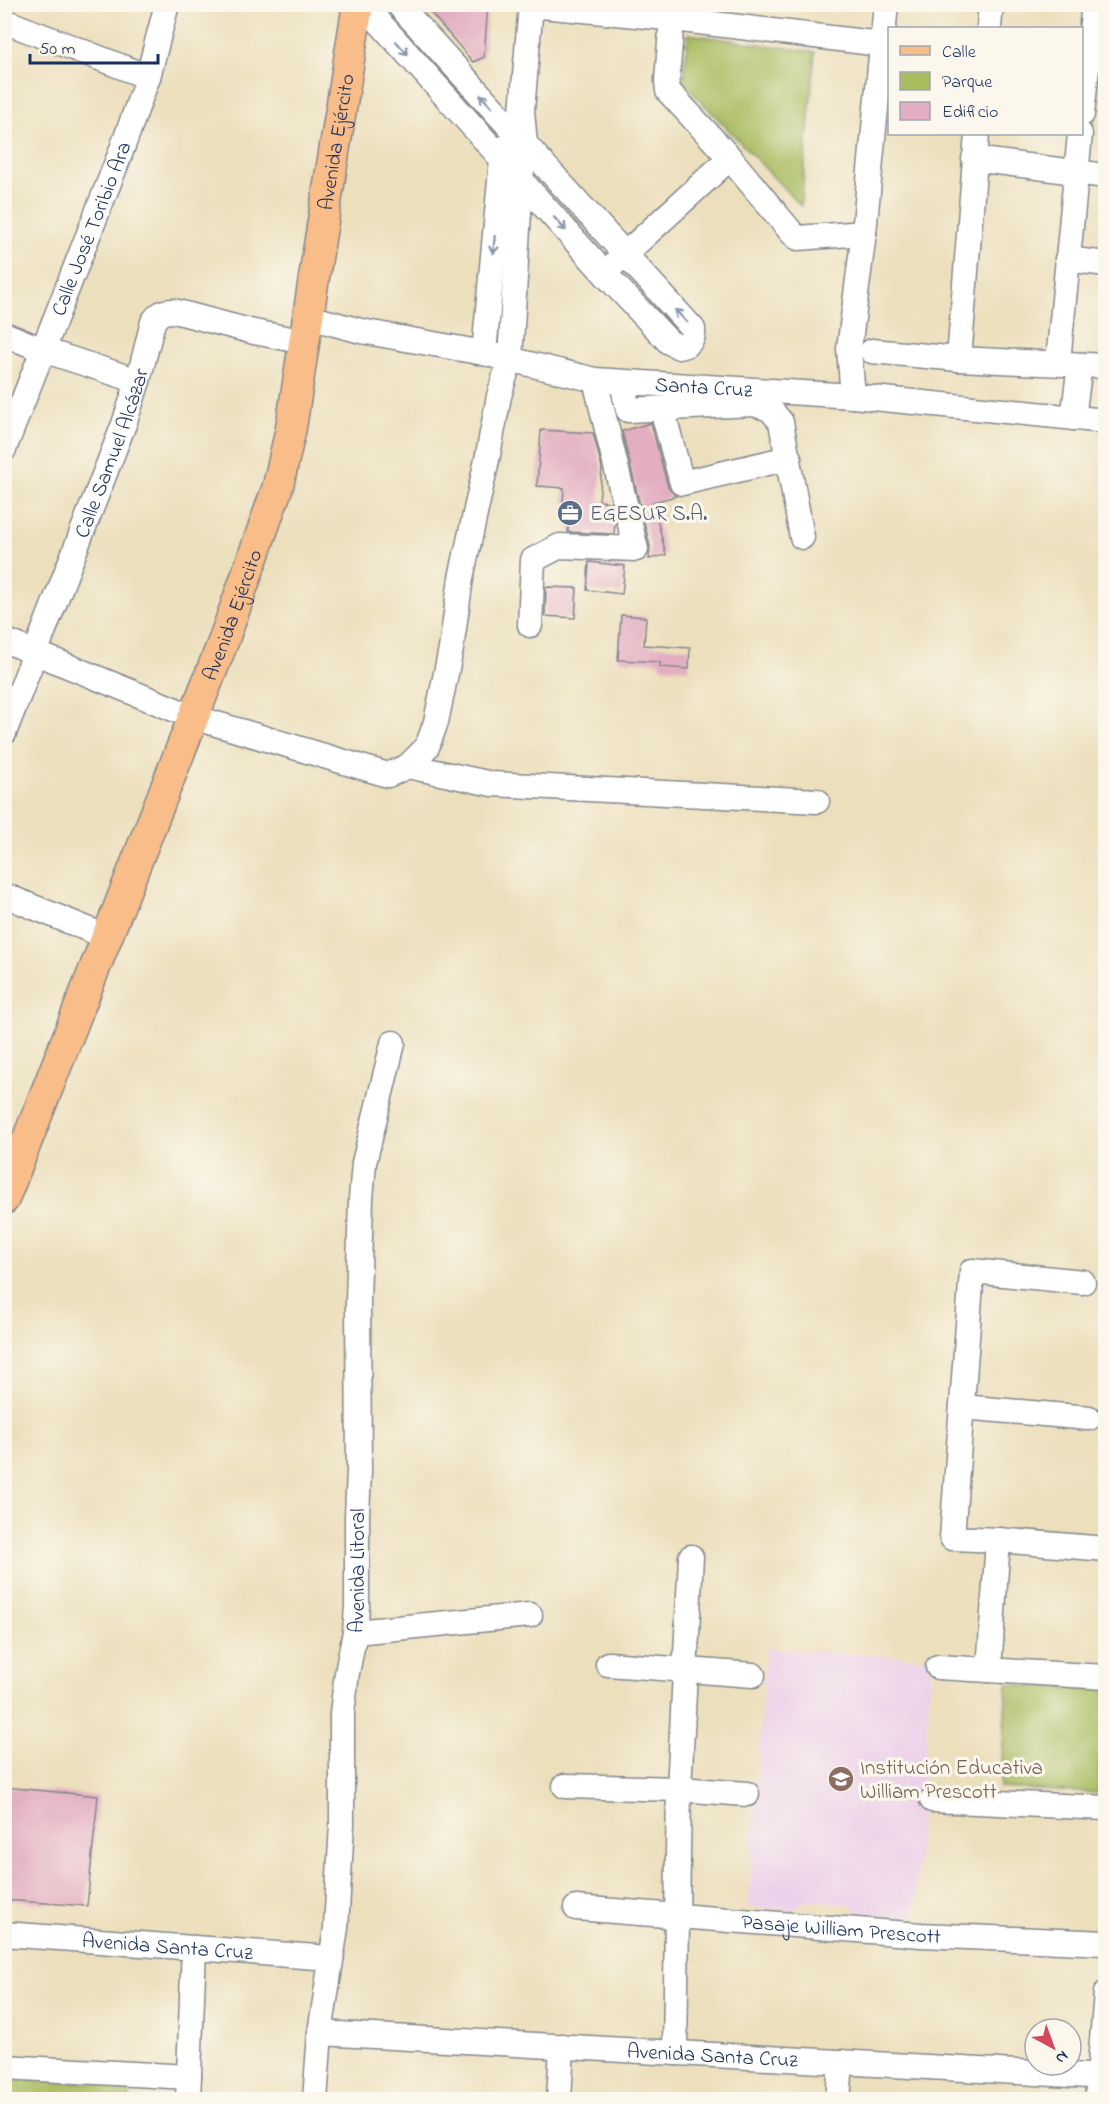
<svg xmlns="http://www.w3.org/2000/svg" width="1110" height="2104" viewBox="0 0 1110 2104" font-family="'Indie Flower',sans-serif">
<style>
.built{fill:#ecd1ea}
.green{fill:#a9bc60;stroke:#62765f;stroke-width:1.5}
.building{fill:#e3aec1}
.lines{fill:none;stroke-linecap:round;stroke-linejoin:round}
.minor-casing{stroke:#84878d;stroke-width:27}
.major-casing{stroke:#84878d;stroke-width:33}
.minor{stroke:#fff;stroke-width:24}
.major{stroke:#f8bd88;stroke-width:30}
.oneway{stroke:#8d97ae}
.labels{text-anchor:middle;stroke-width:6;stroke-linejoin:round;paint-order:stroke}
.street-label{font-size:21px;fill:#1b2f5e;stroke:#fbf7ec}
.service-label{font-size:21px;fill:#4e5e75;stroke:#fbf7ec;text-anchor:start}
.education-label{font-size:21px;fill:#785e54;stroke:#fbf7ec;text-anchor:start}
</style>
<rect width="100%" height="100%" fill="#fbf7ec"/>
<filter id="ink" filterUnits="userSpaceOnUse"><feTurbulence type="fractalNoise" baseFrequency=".0167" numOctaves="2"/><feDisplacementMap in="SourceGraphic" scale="12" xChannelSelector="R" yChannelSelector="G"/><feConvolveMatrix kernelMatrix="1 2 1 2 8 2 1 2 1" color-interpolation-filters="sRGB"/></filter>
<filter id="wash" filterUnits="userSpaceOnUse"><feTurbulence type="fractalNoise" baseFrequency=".008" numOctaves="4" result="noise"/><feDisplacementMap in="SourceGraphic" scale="24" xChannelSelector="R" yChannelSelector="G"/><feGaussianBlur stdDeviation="1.35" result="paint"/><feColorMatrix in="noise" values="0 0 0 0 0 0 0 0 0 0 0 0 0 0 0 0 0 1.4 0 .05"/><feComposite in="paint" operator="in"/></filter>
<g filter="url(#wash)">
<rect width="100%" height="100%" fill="#ecdfbc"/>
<path class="built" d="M766 1648 932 1659 914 1918 858 1914 850 1904 806 1900 794 1910 748 1907Z"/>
<path class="green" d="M688 34 815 52 801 206 683 82Z
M1007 1684 1105 1689 1098 1793 1000 1788Z
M5 2078 130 2085 129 2099 5 2100Z"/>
<g id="blocks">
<path class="building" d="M423 4H488L484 57 473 62Z
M651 423 668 487 676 496 653 502 666 555 649 559 650 546 622 431Z
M541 430 593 433 602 468 599 501 610 502 615 523 614 534 568 532 570 502H563L564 488 537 486Z
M589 562 625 566 622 594 587 590Z
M546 587 577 588 575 618 545 616Z
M621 615 646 617 644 645 690 648 689 669 660 667V662L618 660Z
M4 1787 98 1796 87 1906 4 1900Z"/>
</g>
</g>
<g filter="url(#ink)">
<use href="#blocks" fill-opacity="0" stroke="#84878d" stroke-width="1.5"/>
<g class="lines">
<g class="minor-casing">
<g id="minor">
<path d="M363 4 604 273 669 342 679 347C690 345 694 339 693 329L398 4"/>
<path d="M673 4 667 81 668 91 730 158 792 233 798 238 864 233"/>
<path d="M531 5 657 17 881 44"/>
<path d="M4 21 148 77"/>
<path d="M989 28 991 4"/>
<path d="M1082 114 1094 4"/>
<path d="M974 159 1106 176"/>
<path d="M1067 259 1106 264"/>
<path d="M614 264 730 158"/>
<path id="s1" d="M309 317 361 331 484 353 595 380 853 396 1106 421"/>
<path d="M4 334 43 350 138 381"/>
<path d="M872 351 959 359 1106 366"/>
<path d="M484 353 503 148"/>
<path d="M959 359 977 134"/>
<path d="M1058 362 1080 134"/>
<path d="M622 382 628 410 754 404 770 409 781 422 802 537"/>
<path d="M853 396 849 349 864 233 886 4"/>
<path d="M662 409 682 483 789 458"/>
<path d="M1073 418 1080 365"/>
<path id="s2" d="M4 449 119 157 148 77 167 4"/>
<path d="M530 625 533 560 560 546 636 549 595 380"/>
<path d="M4 640 193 717 388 775 408 766 427 747 436 722 451 649 461 578 488 455 499 396 510 359 521 180 525 144 522 111 531 4"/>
<path id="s3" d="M4 733 124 424 138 381 153 322C159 313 163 311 174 311L254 332 306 342"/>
<path d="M408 766 492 784 817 801"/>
<path d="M4 895 107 937"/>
<path d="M1083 1282 972 1271 952 1538 998 1540 1106 1549"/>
<path d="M962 1407 1089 1418"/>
<path d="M355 1632 530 1615"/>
<path d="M608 1664 753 1675"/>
<path d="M938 1667 1106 1677"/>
<path d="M989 1670 998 1540"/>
<path d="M565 1786 679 1789 747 1794"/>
<path d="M932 1800 1106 1808"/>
<path id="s4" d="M576 1908 921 1935 1106 1943"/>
<path id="s5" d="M4 1934 330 1958"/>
<path id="s6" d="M320 2033 1106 2077"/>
<path d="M675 2053 679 1789 691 1557"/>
<path d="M4 2067 189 2077"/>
<path d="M188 2100 194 1948"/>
<path id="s7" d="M315 2100 320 2033 336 1928 342 1824V1713L347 1673 355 1632 357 1607V1516L359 1471 358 1303 361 1199 364 1163 393 1043"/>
<path d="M559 2100 562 2046"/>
<path d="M838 2100 841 2062"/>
<path d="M1097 2100 1106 1993"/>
</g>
</g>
<g class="major-casing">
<g id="major">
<path id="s8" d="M4 1199 223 642 278 486 291 428 318 252 358 4"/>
</g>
</g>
<use href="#minor" class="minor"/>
<use href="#major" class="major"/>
</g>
<defs><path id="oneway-shaft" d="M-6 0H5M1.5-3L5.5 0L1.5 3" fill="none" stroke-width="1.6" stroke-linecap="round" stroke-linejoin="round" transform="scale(1.5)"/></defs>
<g class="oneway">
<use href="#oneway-shaft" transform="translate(402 48) rotate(48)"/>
<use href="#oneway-shaft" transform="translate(486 101) rotate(-132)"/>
<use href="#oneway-shaft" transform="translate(560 224) rotate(48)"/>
<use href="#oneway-shaft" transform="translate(494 245) rotate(95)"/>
<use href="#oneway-shaft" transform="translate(681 316) rotate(-133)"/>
</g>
</g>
<defs>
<g id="office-disc" transform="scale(1.35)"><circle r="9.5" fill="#5c6f8a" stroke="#fbf7ec"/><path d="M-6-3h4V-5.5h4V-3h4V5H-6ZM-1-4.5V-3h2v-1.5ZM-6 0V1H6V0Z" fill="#fff"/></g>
<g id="school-disc" transform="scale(1.35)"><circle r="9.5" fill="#8d6e63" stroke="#fbf7ec"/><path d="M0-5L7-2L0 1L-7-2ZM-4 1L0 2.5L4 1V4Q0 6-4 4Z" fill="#fff"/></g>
</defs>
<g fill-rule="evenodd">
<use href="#office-disc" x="570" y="513"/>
<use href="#school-disc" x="841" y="1779"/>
</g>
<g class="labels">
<g class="street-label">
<text dy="7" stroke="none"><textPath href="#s8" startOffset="1113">Avenida Ejército</textPath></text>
<text dy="7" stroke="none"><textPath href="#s2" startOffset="237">Calle José Toribio Ara</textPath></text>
<text dy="7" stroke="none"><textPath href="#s1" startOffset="402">Santa Cruz</textPath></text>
<text dy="7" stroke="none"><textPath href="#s3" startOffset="300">Calle Samuel Alcázar</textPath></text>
<text dy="7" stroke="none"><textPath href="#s8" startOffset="627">Avenida Ejército</textPath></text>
<text dy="7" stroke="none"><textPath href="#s7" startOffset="532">Avenida Litoral</textPath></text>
<text dy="7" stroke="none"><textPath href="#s4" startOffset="266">Pasaje William Prescott</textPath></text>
<text dy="7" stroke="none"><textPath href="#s5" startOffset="164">Avenida Santa Cruz</textPath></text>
<text dy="7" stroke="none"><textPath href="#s6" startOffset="393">Avenida Santa Cruz</textPath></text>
</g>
<g class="service-label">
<text x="590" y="520">EGESUR S.A.</text>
</g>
<g class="education-label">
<text x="860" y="1774">Institución Educativa<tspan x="860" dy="24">William Prescott</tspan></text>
</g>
</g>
<rect width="1110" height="2104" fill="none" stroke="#fbf7ec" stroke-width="24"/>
<rect x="888" y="27" width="195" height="108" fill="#fbf7ec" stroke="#a1a7b3" stroke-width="1.5"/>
<rect x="900" y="46" width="30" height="9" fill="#f8bd88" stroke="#a1a7b3" stroke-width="1.5"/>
<text x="942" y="57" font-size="18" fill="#1b2f5e">Calle</text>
<rect x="900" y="72" width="30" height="18" fill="#a9bc60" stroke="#a1a7b3" stroke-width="1.5"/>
<text x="942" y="87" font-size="18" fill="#1b2f5e">Parque</text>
<rect x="900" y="102" width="30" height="18" fill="#e3aec1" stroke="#a1a7b3" stroke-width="1.5"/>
<text x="942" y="117" font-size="18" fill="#1b2f5e">Edificio</text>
<g transform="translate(1053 2047) rotate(139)"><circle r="28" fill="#fbf7ec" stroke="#a1a7b3" stroke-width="1.5"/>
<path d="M0-4.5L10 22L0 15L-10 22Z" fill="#d1495b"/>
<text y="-9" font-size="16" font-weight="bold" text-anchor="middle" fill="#1b2f5e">N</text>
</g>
<path d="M30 54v9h128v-9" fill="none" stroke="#1b2f5e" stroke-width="3"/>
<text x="39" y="54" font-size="18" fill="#1b2f5e" stroke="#fbf7ec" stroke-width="4.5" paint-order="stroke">50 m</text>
</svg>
